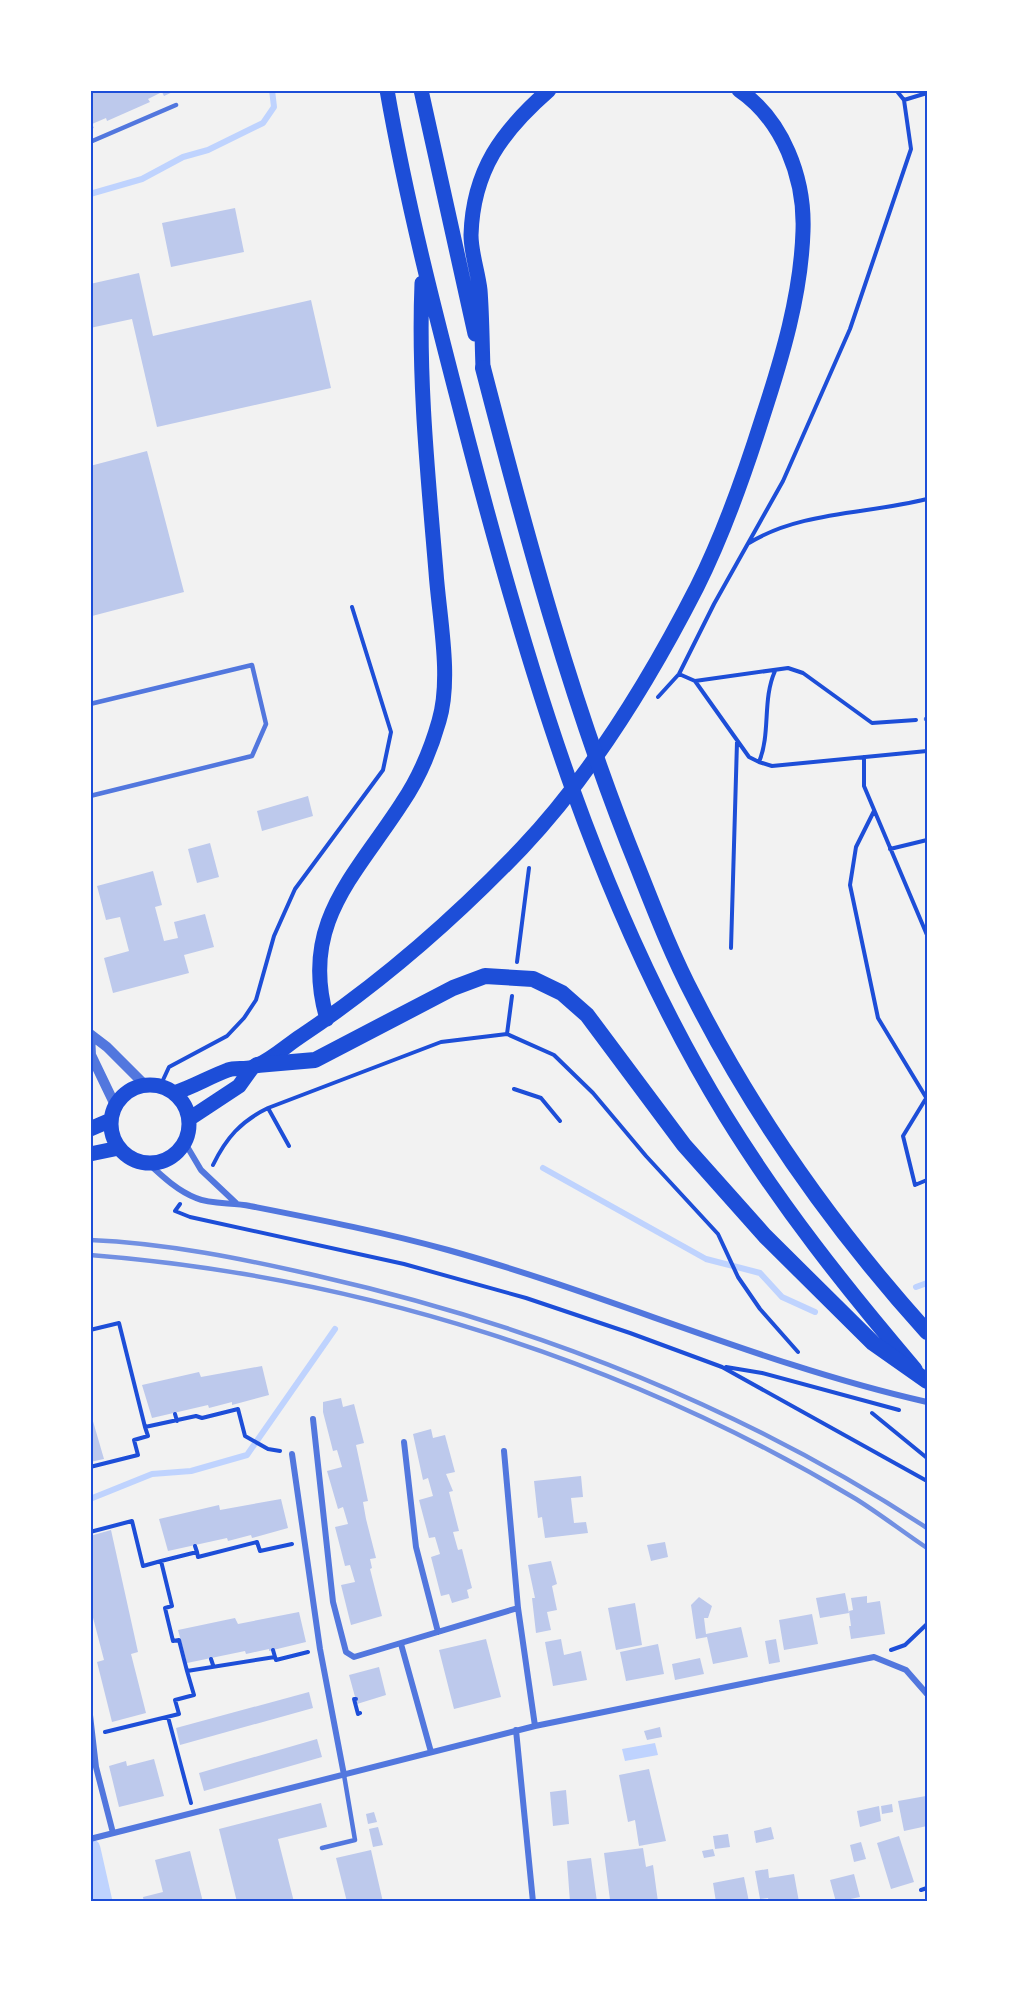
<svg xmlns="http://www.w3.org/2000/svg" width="1017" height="1992" viewBox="0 0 1017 1992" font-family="Jost,sans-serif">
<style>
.water{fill:#bfd3fe}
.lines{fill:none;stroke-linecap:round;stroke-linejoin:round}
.stream{stroke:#bfd3fe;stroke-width:6}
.canal{stroke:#bfd3fe;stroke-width:21}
.building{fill:#bdc9ec}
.path{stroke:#1d4ed8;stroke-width:4}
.service{stroke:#5277de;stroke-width:4.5}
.minor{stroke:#5277de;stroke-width:6}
.tertiary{stroke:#5277de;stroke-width:10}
.primary{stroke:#1d4ed8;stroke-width:15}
.trunk{stroke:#1d4ed8;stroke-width:16}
.rail{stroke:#7290e2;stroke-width:4.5}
.neatline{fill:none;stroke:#1d4ed8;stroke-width:2}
</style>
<rect width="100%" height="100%" fill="#f2f2f2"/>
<path class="water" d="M655 1743 658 1755 625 1761 622 1749Z"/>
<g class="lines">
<path class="stream" d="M90 194 142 179 183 157 208 150 263 123 274 107 272 90
M543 1168 706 1259 760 1273 782 1297 815 1312
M916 1287 927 1283
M90 1499 152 1474 191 1471 247 1455 335 1329"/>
<path class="canal" d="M90 1849 102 1902"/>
</g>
<path class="building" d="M90 90H177L164 96 162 92 148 99 150 102 107 121 106 118 92 124 94 128 90 129Z
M235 208 244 252 171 267 162 223Z
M139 273 153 336 311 300 331 388 157 427 132 319 90 328V284Z
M147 451 184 592 92 616 90 466Z
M308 796 313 816 262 831 257 811Z
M210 843 219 877 197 883 188 849Z
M153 871 162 905 155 907 164 941 178 938 174 922 205 914 214 947 184 955 189 973 113 993 104 958 129 951 120 917 106 920 97 886Z
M262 1366 269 1395 232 1405V1402L209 1408 208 1405 152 1418 142 1385 199 1372 201 1377Z
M341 1398 343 1407 354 1404 364 1443 356 1445 368 1501 363 1502 366 1519 376 1558 370 1559 372 1568 370 1569 382 1616 351 1625 341 1585 355 1582 350 1565 345 1566 335 1527 348 1524 343 1507 338 1509 327 1471 342 1467 337 1450 333 1451 323 1412V1402Z
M90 1411 104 1459 90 1462Z
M431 1429 433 1438 445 1435 455 1472 446 1474 453 1491 449 1492 459 1531 453 1532 458 1550 462 1549 472 1588 467 1590 469 1598 452 1603 449 1594 441 1596 431 1557 440 1554 435 1537 429 1538 419 1500 433 1496 428 1478 423 1480 413 1434Z
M581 1476 583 1497 571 1498 574 1523 586 1522 588 1533 545 1538 542 1517 538 1518 534 1481Z
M281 1499 288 1528 252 1538 251 1535 228 1541 227 1538 168 1551 159 1519 219 1505 220 1510Z
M111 1530 138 1652 131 1654 146 1713 112 1722 97 1662 104 1660 90 1606V1600L92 1599 90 1536Z
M665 1542 668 1557 651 1561 647 1545Z
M551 1561 557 1584 552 1586 557 1610 547 1612 551 1630 536 1633 532 1598H535L528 1565Z
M845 1593 849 1613 820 1618 816 1598Z
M867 1596V1603L880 1601 885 1634 851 1639 849 1626H851L849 1611 853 1610 851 1598Z
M699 1597 712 1606 708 1618H704L706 1634 741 1627 748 1657 713 1664 707 1637 696 1639 691 1605Z
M635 1603 642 1645 616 1650 608 1608Z
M299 1612 306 1642 269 1651V1649L246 1654 245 1651 187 1663 178 1630 235 1618 238 1624Z
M812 1614 818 1644 784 1650 779 1620Z
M486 1639 501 1697 454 1709 439 1650Z
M561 1639 564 1655 581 1651 587 1680 553 1686 545 1642Z
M776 1639 780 1662 769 1664 765 1641Z
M658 1644 664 1674 626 1681 620 1652Z
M700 1658 704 1674 675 1680 672 1664Z
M379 1667 386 1695 357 1704 349 1675Z
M309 1692 313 1708 180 1745 176 1728Z
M660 1727 662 1737 647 1740 644 1731Z
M317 1739 322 1757 204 1791 199 1773Z
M154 1759 164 1796 119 1807 109 1766 126 1761 127 1766Z
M649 1769 666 1841 639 1846 635 1820 628 1822 619 1775Z
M566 1790 569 1824 553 1826 550 1792Z
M926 1796 927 1826 904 1831 898 1801Z
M321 1803 327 1827 278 1839 294 1902H237L219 1829Z
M892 1804 893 1812 882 1814 881 1806Z
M879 1806 881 1821 860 1827 857 1811Z
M374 1812 377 1822 368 1824 366 1814Z
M378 1827 383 1845 373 1847 369 1829Z
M771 1827 774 1839 756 1843 754 1831Z
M728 1834 730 1847 715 1849 713 1836Z
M899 1836 914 1882 891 1889 877 1843Z
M861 1842 866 1859 854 1862 850 1845Z
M643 1848 646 1867 653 1865 658 1902 610 1900 604 1853Z
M713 1849 715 1856 704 1858 702 1851Z
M371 1850 383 1902H347L336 1858Z
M190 1851 203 1902H144L143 1897 163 1892 155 1860Z
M591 1858 597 1902H570L567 1861Z
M768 1869 769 1878 794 1874 799 1902H769L768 1898 760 1899 755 1871Z
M854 1874 860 1897 836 1902 830 1880Z
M744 1877 749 1902H716L713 1883Z"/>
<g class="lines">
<path class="path" d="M896 90 904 100 927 93
M749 543C801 511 869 514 927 499
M679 674 695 681 749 757 759 762C771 733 762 700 775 671
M695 681 788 668 803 673 872 723 916 720
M658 697 679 674 714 604 783 481 850 329 911 149 904 100
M864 757V786L927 935
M759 762 772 766 927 751
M874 811 856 847 850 885 878 1018 927 1099
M890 849 927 840
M731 948 737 742
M517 962 529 868
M507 1034 512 996
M163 1080 169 1067 227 1036 244 1018 256 1000 274 936 295 889 383 770 391 732 352 607
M514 1089 541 1098 560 1121
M925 1100 903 1136 915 1185 927 1180
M268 1108 289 1146
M213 1165C226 1138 241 1121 268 1108L441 1042 507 1034 554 1055 593 1093 646 1156 718 1234 738 1277 760 1309 798 1352
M90 1182V1186
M180 1204 175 1211 190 1217 404 1264 526 1298 630 1333 722 1367 927 1481
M90 1330 119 1323 145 1427
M726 1367 762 1373 899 1410
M872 1413 927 1458
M175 1414 177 1421
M90 1467 138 1455 134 1440 148 1436 145 1427 196 1416 202 1418 238 1409 245 1436 268 1449 280 1451
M90 1532 132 1521 143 1566 161 1561
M292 1544 260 1551 257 1542 198 1557 197 1552 161 1561 172 1606 165 1608 173 1641 179 1640 187 1671 275 1657 276 1660 308 1652
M195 1546 197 1552
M273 1650 275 1657
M891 1650 905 1645 927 1624
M211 1659 213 1665
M356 1699H354L358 1714 360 1713
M168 1717 191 1803
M105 1732 179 1714 175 1700 194 1695 187 1671
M921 1890 927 1888"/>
<path class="service" d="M90 142 176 105
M90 704 252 665 266 724 252 756 90 796
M926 719H927
M322 1848 355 1840 344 1775"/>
<path class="minor" d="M185 1143 201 1170 236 1203
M149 1164C163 1177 178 1191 196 1198 211 1205 233 1202 250 1206 316 1219 383 1232 448 1250 610 1295 763 1365 927 1402
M313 1419 333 1602 346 1652 354 1657 518 1608
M404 1442 416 1547 438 1632
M504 1451 518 1608 535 1726
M292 1454 320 1649 344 1775
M401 1644 431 1752
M90 1715 96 1767 113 1833
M516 1730 533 1902
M90 1839 535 1726 874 1657 906 1670 927 1694"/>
<path class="tertiary" d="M90 1034 91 1055 115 1105
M90 1034 107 1047 145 1085"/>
<path class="primary" d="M387 90C408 210 439 328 470 447 530 677 600 911 725 1115 781 1206 846 1288 915 1369
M421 90 475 334
M483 368C482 342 482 316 480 290 478 272 471 253 471 235 473 170 502 131 549 90
M327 1019C299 924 355 876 402 803 419 778 431 749 439 721 452 678 439 616 436 572 428 476 418 379 422 283
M111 1124a39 39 0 1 1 78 0a39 39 0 1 1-78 0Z
M174 1093C193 1087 209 1077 228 1070 235 1067 245 1070 253 1067 269 1062 287 1045 301 1036 382 982 455 918 522 848 593 773 650 679 697 587 724 533 744 476 762 419 782 358 801 295 803 231 805 178 783 120 739 90
M189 1119 239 1086 252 1068
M90 1129 111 1120
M90 1154 119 1148"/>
<path class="trunk" d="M483 368C527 538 572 706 638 868 655 911 672 955 694 997 756 1119 836 1231 927 1332
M257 1065 315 1060 453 988 485 976 533 979 562 993 587 1015 684 1145 765 1236 873 1343 927 1381"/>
<path class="rail" d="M90 1240C166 1243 244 1259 318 1276 533 1325 742 1407 927 1528
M90 1255C358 1276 626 1361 856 1499 880 1514 903 1532 927 1548"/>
</g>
<rect width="1017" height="1992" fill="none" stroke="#ffffff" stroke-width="183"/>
<rect x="92" y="92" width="834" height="1808" class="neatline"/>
</svg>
